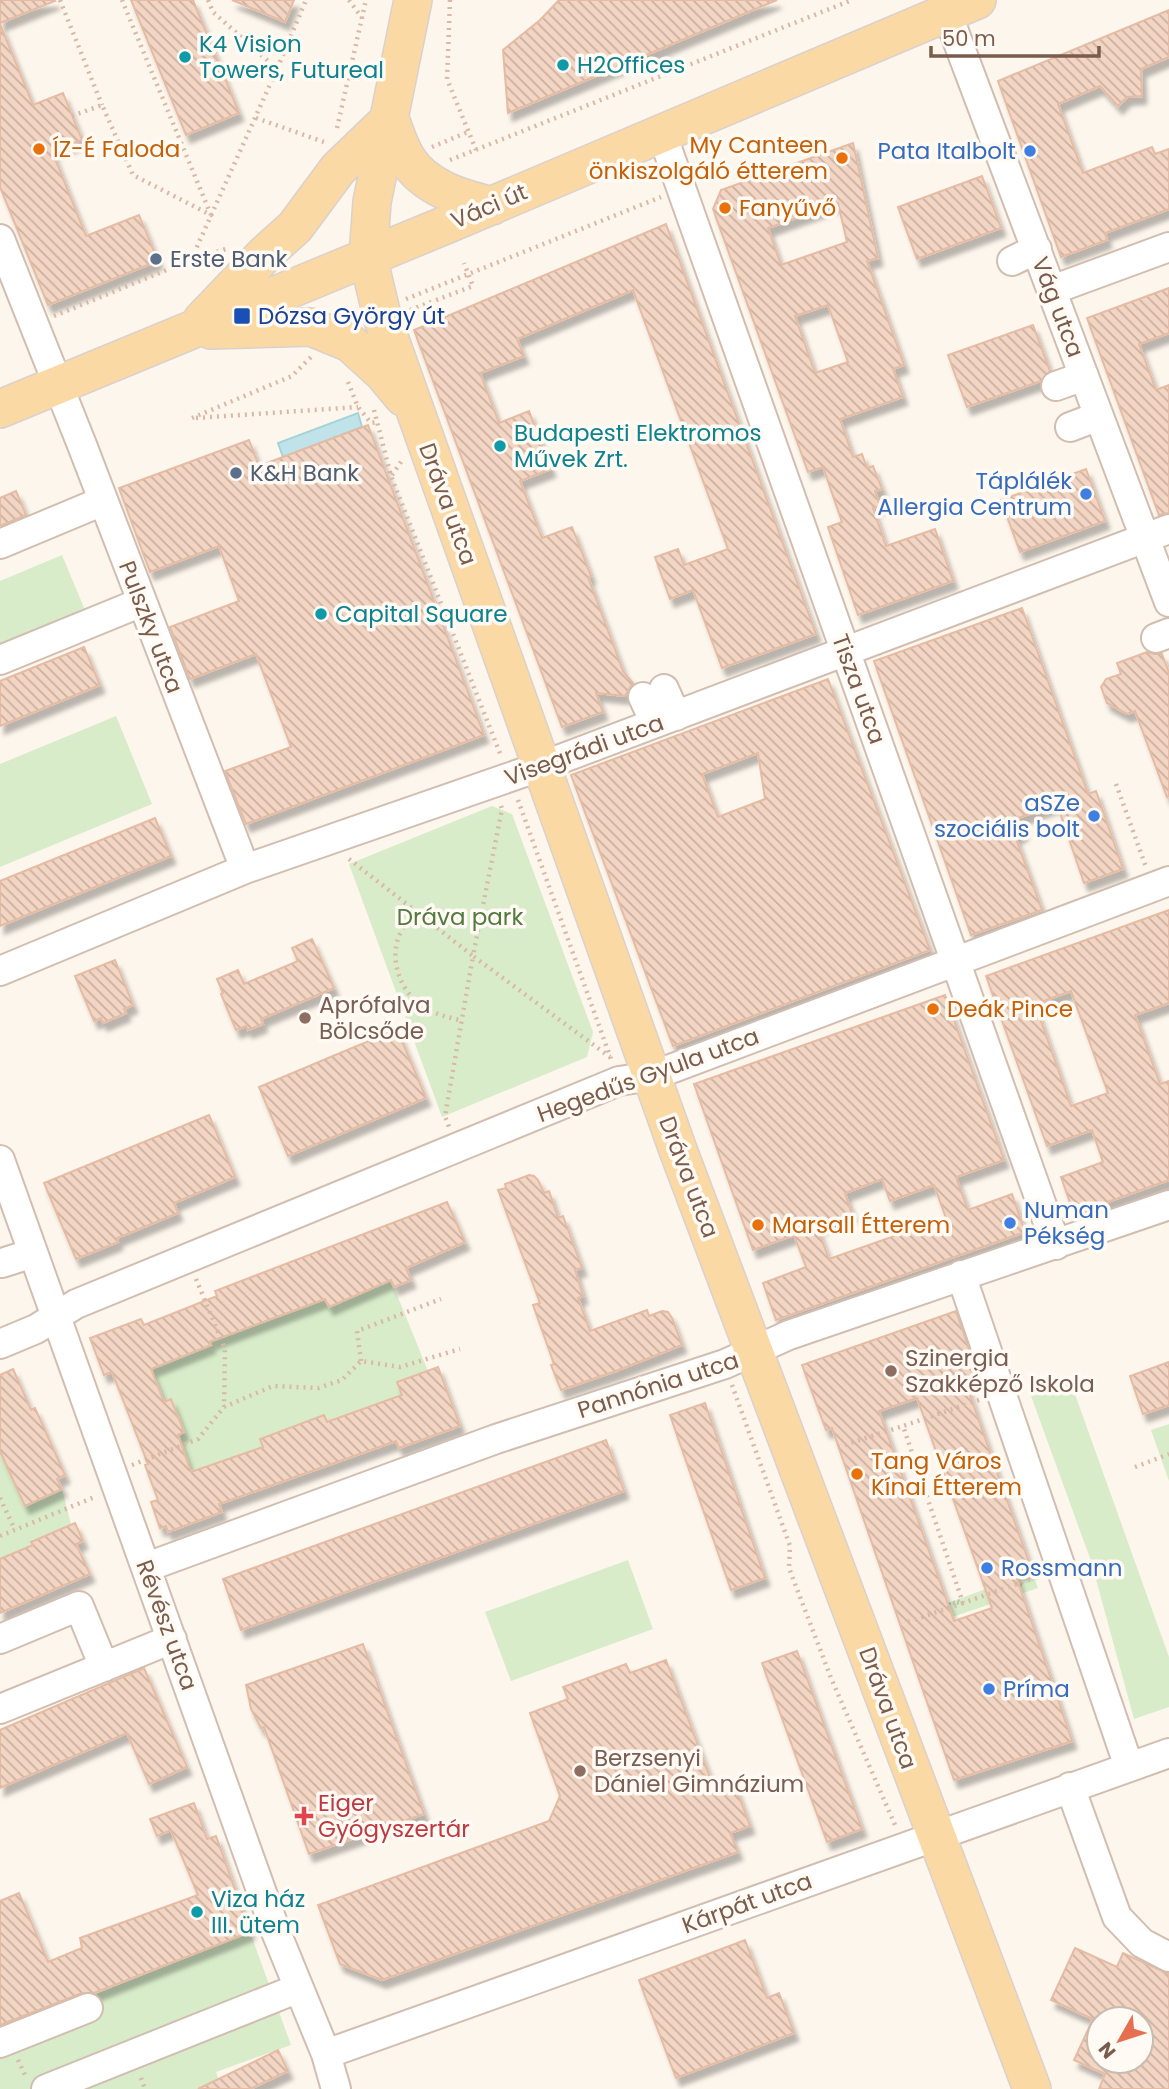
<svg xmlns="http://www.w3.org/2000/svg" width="1169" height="2089" viewBox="0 0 1169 2089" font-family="Poppins,sans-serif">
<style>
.grass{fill:url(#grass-tufts)}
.park{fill:#d8ecc9}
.water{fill:#bfe3e8;stroke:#a5d3da;stroke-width:2}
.building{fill:url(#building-back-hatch);stroke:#e6bba3;stroke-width:2;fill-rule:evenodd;filter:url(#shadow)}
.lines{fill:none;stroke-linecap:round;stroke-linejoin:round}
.minor-casing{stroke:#d1beb0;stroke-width:32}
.major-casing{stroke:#dad1cd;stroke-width:40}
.path{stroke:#d9b8a5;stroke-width:4.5;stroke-dasharray:2 5;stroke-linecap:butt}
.minor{stroke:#fff;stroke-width:28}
.major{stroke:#fbd9a5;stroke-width:37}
.culture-dot{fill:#0f9aa8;stroke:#fffaf3;stroke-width:2.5}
.food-dot{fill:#e8710a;stroke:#fffaf3;stroke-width:2.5}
.shop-dot{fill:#3f7fe0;stroke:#fffaf3;stroke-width:2.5}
.service-dot{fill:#5c6f8a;stroke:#fffaf3;stroke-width:2.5}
.transit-dot{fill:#1a4fb4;stroke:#fffaf3;stroke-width:2.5}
.education-dot{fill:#8d6e63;stroke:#fffaf3;stroke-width:2.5}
.health-dot{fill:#e0444e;stroke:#fffaf3;stroke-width:2.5}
.labels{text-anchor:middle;stroke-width:7;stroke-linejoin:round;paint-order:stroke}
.culture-label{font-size:23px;fill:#0d838f;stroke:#fffaf3;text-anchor:start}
.food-label{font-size:23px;fill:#c56008;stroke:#fffaf3;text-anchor:start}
.shop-label{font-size:23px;fill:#366cbe;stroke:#fffaf3;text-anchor:end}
.street-label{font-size:23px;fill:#7a5c4d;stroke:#fffaf3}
.service-label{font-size:23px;fill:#4e5e75;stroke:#fffaf3;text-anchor:start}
.transit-label{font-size:23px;fill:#164399;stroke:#fffaf3;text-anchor:start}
.park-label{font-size:23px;fill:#537a41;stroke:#fffaf3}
.education-label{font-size:23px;fill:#785e54;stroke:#fffaf3;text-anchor:start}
.health-label{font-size:23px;fill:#be3a42;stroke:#fffaf3;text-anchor:start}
</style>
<defs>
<pattern id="grass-tufts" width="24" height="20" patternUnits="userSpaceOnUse" patternTransform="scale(1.75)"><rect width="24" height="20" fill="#d8ecc9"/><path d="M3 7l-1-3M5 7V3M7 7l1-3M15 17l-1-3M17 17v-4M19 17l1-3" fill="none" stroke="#b4c2a5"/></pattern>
<pattern id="building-back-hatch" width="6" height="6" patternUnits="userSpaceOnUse" patternTransform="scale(1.75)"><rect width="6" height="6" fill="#f3d5c3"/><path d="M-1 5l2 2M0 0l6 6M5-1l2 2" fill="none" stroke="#cab0a1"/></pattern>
<filter id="shadow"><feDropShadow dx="4.5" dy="8" stdDeviation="2" flood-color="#0004"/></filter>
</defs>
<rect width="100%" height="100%" fill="#fdf6ec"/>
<path class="grass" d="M1032 1572 1038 1588 905 1633 901 1620Z"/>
<path class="park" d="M62 555 87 615 0 650V581Z
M116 716 152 804 0 867V764Z
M492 806 512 814 593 1032 587 1057 442 1117 349 864Z
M391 1280 428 1371 402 1395 327 1422 324 1416 261 1438 263 1447 191 1472 178 1435 184 1432 171 1399 164 1402 149 1363 175 1359 211 1345 195 1305 232 1333 325 1299 329 1307Z
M1071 1383 1169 1657V1707L1134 1719 1091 1561 1031 1396Z
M1169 1424V1481L1151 1430Z
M0 1451 24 1506 62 1489 71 1524 32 1541 36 1552 21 1558 17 1551 0 1559Z
M628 1560 653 1629 511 1681 485 1612Z
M250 1932 291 2045 216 2072 222 2089H0V2033Z"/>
<path class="water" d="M358 413 362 427 283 457 278 443Z"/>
<path class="building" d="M0 0H54L55 1 0 23Z
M131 0H193L239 113 186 135Z
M232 0H294L285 22Z
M559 0H777L508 113 503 50 540 20Z
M1169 10V57L1141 69 1142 96 1127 97 1118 106 1100 86 1058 104 1083 173 1152 147 1155 154 1169 149V209L1105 233 1107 240 1061 257 998 81Z
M0 24 33 105 63 93 82 140 52 151 86 236 139 215 158 261 48 305 0 187Z
M853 143 878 258 867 261 904 365 893 369 903 397 840 419 853 457 862 454 867 468 873 466 882 489 875 491 880 506 873 508 886 546 935 529 953 581 858 615 828 527 842 522 823 467 808 472 713 209 721 190ZM838 203 847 242 781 265 768 228ZM828 305 848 362 815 373 795 316Z
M982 176 1001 228 917 259 898 207Z
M666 224 816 634 722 668 693 590 670 599 655 557 678 549 684 565 728 549 633 290 517 339 524 356 480 373 499 423 529 411 551 469 520 481 542 538 572 527 591 576 588 577 623 671 633 683 625 696 596 693 603 712 562 727 414 330Z
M1169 288V333L1139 344 1156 390 1169 385V513L1159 515 1087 318Z
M1033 325 1050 371 1041 381 967 407 948 355Z
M368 425 484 735 246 824 225 771 291 747 256 654 190 679 170 627 239 601 219 546 150 572 119 488 249 440 259 466Z
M1086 469 1105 521 1020 552 1001 500Z
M16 491 26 515 0 526V498Z
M1022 608 1088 794 1096 791 1123 869 1084 883 1057 804 1018 818 1023 833 1015 836 1042 910 971 935 874 661Z
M84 647 100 685 0 726V681Z
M1147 652 1154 654H1162L1169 673V796L1167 797 1135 711 1127 714 1107 703 1101 687 1106 679 1121 674 1117 663Z
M828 679 930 950 673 1046 571 775ZM758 753 765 799 718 817 702 774Z
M155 818 171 856 0 926V881Z
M1169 910V1003L1135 1015 1160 1084 1169 1081V1180L1074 1214 1061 1177 1103 1162 1092 1130 1047 1146 986 976ZM1071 991 1108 1093 1071 1106 1035 1004Z
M312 939 334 988 261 1019 263 1024 248 1030 246 1026 236 1030 221 994 223 993 217 979 238 970 244 984 298 961 292 948Z
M115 960 133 1005 124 1009 126 1013 103 1023 101 1018 94 1021 75 976Z
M945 995 1004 1160 956 1177 968 1210 1012 1194 1025 1232 776 1320 763 1283 806 1267 794 1235 753 1250 694 1084ZM882 1179 890 1201 934 1185 946 1218 829 1259 817 1227 852 1214 845 1193Z
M397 1029 426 1098 288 1156 259 1087Z
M209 1115 235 1177 174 1203 178 1213 117 1238 118 1242 76 1259 44 1183Z
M529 1175 534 1176 538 1180 544 1193 549 1191 558 1218 563 1216 582 1268 575 1270 583 1296 578 1298 590 1331 647 1310 649 1316 662 1311 668 1312 672 1318 682 1345 616 1371 561 1390 551 1365 554 1364 533 1305 540 1303 498 1190 506 1188 505 1184Z
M447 1202 465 1242 406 1268 411 1280 394 1287 391 1280 329 1307 325 1299 209 1342 211 1345 151 1369 164 1402 171 1399 184 1432 178 1435 191 1472 263 1447 260 1439 324 1415 327 1422 402 1395 397 1382 438 1367 460 1426 399 1448 396 1441 219 1504 222 1512 168 1532 166 1526 160 1528 151 1502 158 1500 145 1465 148 1464 112 1372 104 1375 90 1338 141 1319 144 1325 217 1296 215 1291Z
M956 1311 978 1376 965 1381 1031 1568 1015 1573 1072 1741 954 1780 832 1428 826 1430 802 1365ZM917 1398 992 1608 954 1621 879 1411Z
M1169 1362V1405L1143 1414 1130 1376Z
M13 1369 31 1410 35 1408 65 1475 57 1479 62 1489 25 1506 0 1451V1375Z
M705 1403 765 1578 731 1590 670 1415Z
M606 1440 624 1491 241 1630 223 1579Z
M75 1523 83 1541 76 1544 90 1574 0 1613V1559L33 1545 31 1542Z
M363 1644 424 1814 309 1854 264 1727 261 1728 251 1709 246 1685Z
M797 1651 862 1829 827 1842 762 1663Z
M666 1660 715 1791 734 1783 750 1826 730 1833 738 1852 382 1980 340 1964 318 1905 549 1821 560 1796 530 1713 568 1699 563 1687 626 1664 630 1673Z
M144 1668 187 1767 149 1784 127 1733 0 1788V1730Z
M194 1803 207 1839 216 1836 250 1932 94 1993H82L0 2025V1901L19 1893 48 1962 82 1948 80 1938 198 1895 171 1830 157 1836 150 1819Z
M745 1940 767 1998 779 1993 794 2033 676 2078 639 1980Z
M1075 1948 1117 1967 1123 1953 1169 1974V2089H1099L1105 2074 1074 2060 1093 2019 1051 2000ZM1099 2019H1141V2061H1099Z
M278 2050 288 2071 250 2089H198Z"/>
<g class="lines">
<g class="minor-casing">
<path id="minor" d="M945 0 947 13 1169 602
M662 134 1056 1245
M0 239 82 445 245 869
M1012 261 1037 249
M1052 290 1169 247
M1056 386 1084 376
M1070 427 1099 416
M0 544 103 501
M1156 638 1169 633
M0 660 142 602
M664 689 676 716
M643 697 655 723
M0 971 245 869 542 766 1169 529
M0 1160 276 1932 326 2054 336 2089
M2 1263 33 1253
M961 1275 1129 1767
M0 1344 36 1329 76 1304 619 1081 652 1076 1169 881
M147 1567 496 1439 725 1364 789 1335 1169 1205
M0 1639 79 1606 104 1667
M0 1709 172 1639
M1070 1787 1117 1917 1142 1943 1169 1957
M0 2043 88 2008
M326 2054 1169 1753
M46 2089 299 1988"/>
</g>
<g class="major-casing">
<path id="major" d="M413 0 372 202 368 257 383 320 678 1150 1032 2089
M390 119C395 132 400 148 407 159 425 188 461 198 492 206
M202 320 265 254 295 227 338 169 390 119
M211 330 311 327 350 343 383 373 403 397
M0 409 448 224 977 0"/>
</g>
<path class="path" d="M60 0 102 105
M208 0 213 12 277 69
M349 0 362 18
M450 0 447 79 476 150
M72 116 102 105 133 175 211 215 122 0
M256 118 324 142
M337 128 366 0
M432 147 468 132
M450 160 852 0
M191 260 277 69 306 0
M406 299 661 197
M410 310 473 286 464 263
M54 316 191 260 229 248
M348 382 358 407 371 423 378 422
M374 410 391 476 501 756
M192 418 292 376 311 357
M196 418 358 407
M392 475 403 459
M1116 784 1146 867
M518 800 611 1059
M501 806 502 809 473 956 610 1057
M349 859 473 956 445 1116 449 1127
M417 911C412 916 406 922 403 928 385 957 401 998 431 1011 441 1016 452 1018 463 1021
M196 1279 225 1349 224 1407
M361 1361 357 1331 441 1299
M732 1385 790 1546 789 1568 831 1678 895 1825
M979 1400 903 1426 963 1603 1040 1576
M838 1447 903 1426
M132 1465 198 1439 224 1407 273 1386 318 1388 342 1380 361 1361 400 1367 460 1349
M1135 1467 1169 1454
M0 1498 15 1530
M0 1536 97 1496
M908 1622 963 1603
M18 2060 26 2077
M141 2078 145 2089"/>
<use href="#minor" class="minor"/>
<use href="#major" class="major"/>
</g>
<g class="culture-dot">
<circle cx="185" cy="57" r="7"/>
<circle cx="563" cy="65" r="7"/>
<circle cx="500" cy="446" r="7"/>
<circle cx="321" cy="614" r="7"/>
<circle cx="197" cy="1912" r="7"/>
</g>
<g class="food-dot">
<circle cx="39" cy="149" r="7"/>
<circle cx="842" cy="158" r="7"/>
<circle cx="725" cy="208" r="7"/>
<circle cx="933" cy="1009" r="7"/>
<circle cx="758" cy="1225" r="7"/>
<circle cx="857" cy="1474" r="7"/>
</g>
<g class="shop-dot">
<circle cx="1030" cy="151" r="7"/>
<circle cx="1086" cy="494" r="7"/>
<circle cx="1094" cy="816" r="7"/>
<circle cx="1010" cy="1223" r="7"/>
<circle cx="987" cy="1568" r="7"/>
<circle cx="989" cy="1689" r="7"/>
</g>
<g class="service-dot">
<circle cx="156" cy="259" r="7"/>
<circle cx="236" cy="473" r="7"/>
</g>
<rect class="transit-dot" x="233" y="307" width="18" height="18" rx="3.5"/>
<g class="education-dot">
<circle cx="305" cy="1018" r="7"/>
<circle cx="891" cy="1371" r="7"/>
<circle cx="580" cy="1771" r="7"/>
</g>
<path class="health-dot" d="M300.5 1805.5h7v7h7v7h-7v7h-7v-7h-7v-7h7z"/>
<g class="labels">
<g class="culture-label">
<text x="199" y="52">K4 Vision<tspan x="199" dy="26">Towers, Futureal</tspan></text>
<text x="577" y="73">H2Offices</text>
<text x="514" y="441">Budapesti Elektromos<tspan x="514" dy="26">Művek Zrt.</tspan></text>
<text x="335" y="622">Capital Square</text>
<text x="211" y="1907">Viza ház<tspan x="211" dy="26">III. ütem</tspan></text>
</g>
<g class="food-label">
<text x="828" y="153" text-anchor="end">My Canteen<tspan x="828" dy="26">önkiszolgáló étterem</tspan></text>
<text x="53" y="157">ÍZ-É Faloda</text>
<text x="739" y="216">Fanyűvő</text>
<text x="947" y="1017">Deák Pince</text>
<text x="772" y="1233">Marsall Étterem</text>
<text x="871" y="1469">Tang Város<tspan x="871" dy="26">Kínai Étterem</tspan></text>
</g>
<g class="shop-label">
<text x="1016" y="159">Pata Italbolt</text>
<text x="1072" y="489">Táplálék<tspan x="1072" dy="26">Allergia Centrum</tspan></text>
<text x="1080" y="811">aSZe<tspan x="1080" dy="26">szociális bolt</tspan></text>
<text x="1024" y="1218" text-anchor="start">Numan<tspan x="1024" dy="26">Pékség</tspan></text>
<text x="1001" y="1576" text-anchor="start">Rossmann</text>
<text x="1003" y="1697" text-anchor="start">Príma</text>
</g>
<g class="street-label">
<text transform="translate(489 206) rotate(-23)" y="8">Váci út</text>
<text transform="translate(1058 307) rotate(69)" y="8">Vág utca</text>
<text transform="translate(448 504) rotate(70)" y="8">Dráva utca</text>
<text transform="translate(151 627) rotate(69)" y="8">Pulszky utca</text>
<text transform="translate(859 689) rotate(70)" y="8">Tisza utca</text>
<text transform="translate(584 750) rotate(-20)" y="8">Visegrádi utca</text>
<text transform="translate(648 1075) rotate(-20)" y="8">Hegedűs Gyula utca</text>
<text transform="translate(689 1177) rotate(69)" y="8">Dráva utca</text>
<text transform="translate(658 1385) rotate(-18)" y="8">Pannónia utca</text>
<text transform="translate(167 1625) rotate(70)" y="8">Révész utca</text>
<text transform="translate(888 1708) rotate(70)" y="8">Dráva utca</text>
<text transform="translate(747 1903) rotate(-20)" y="8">Kárpát utca</text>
</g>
<g class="service-label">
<text x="170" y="267">Erste Bank</text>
<text x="250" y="481">K&amp;H Bank</text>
</g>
<g class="transit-label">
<text x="258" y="324">Dózsa György út</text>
</g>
<g class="park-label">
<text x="460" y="925">Dráva park</text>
</g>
<g class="education-label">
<text x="319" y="1013">Aprófalva<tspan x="319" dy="26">Bölcsőde</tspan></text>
<text x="905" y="1366">Szinergia<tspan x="905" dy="26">Szakképző Iskola</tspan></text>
<text x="594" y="1766">Berzsenyi<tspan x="594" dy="26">Dániel Gimnázium</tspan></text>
</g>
<g class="health-label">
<text x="318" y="1811">Eiger<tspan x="318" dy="26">Gyógyszertár</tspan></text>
</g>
</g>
<g transform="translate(1120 2040) rotate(231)"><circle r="33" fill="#fffaf3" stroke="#cabbb1" stroke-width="2"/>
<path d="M0-5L12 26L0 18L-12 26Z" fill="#e76f51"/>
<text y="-10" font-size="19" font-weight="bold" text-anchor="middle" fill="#7a5c4d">N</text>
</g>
<path d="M931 46v10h168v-10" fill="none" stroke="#7a5c4d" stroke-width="3.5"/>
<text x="942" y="46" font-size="21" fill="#7a5c4d" stroke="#fffaf3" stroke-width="5" paint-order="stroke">50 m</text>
</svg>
